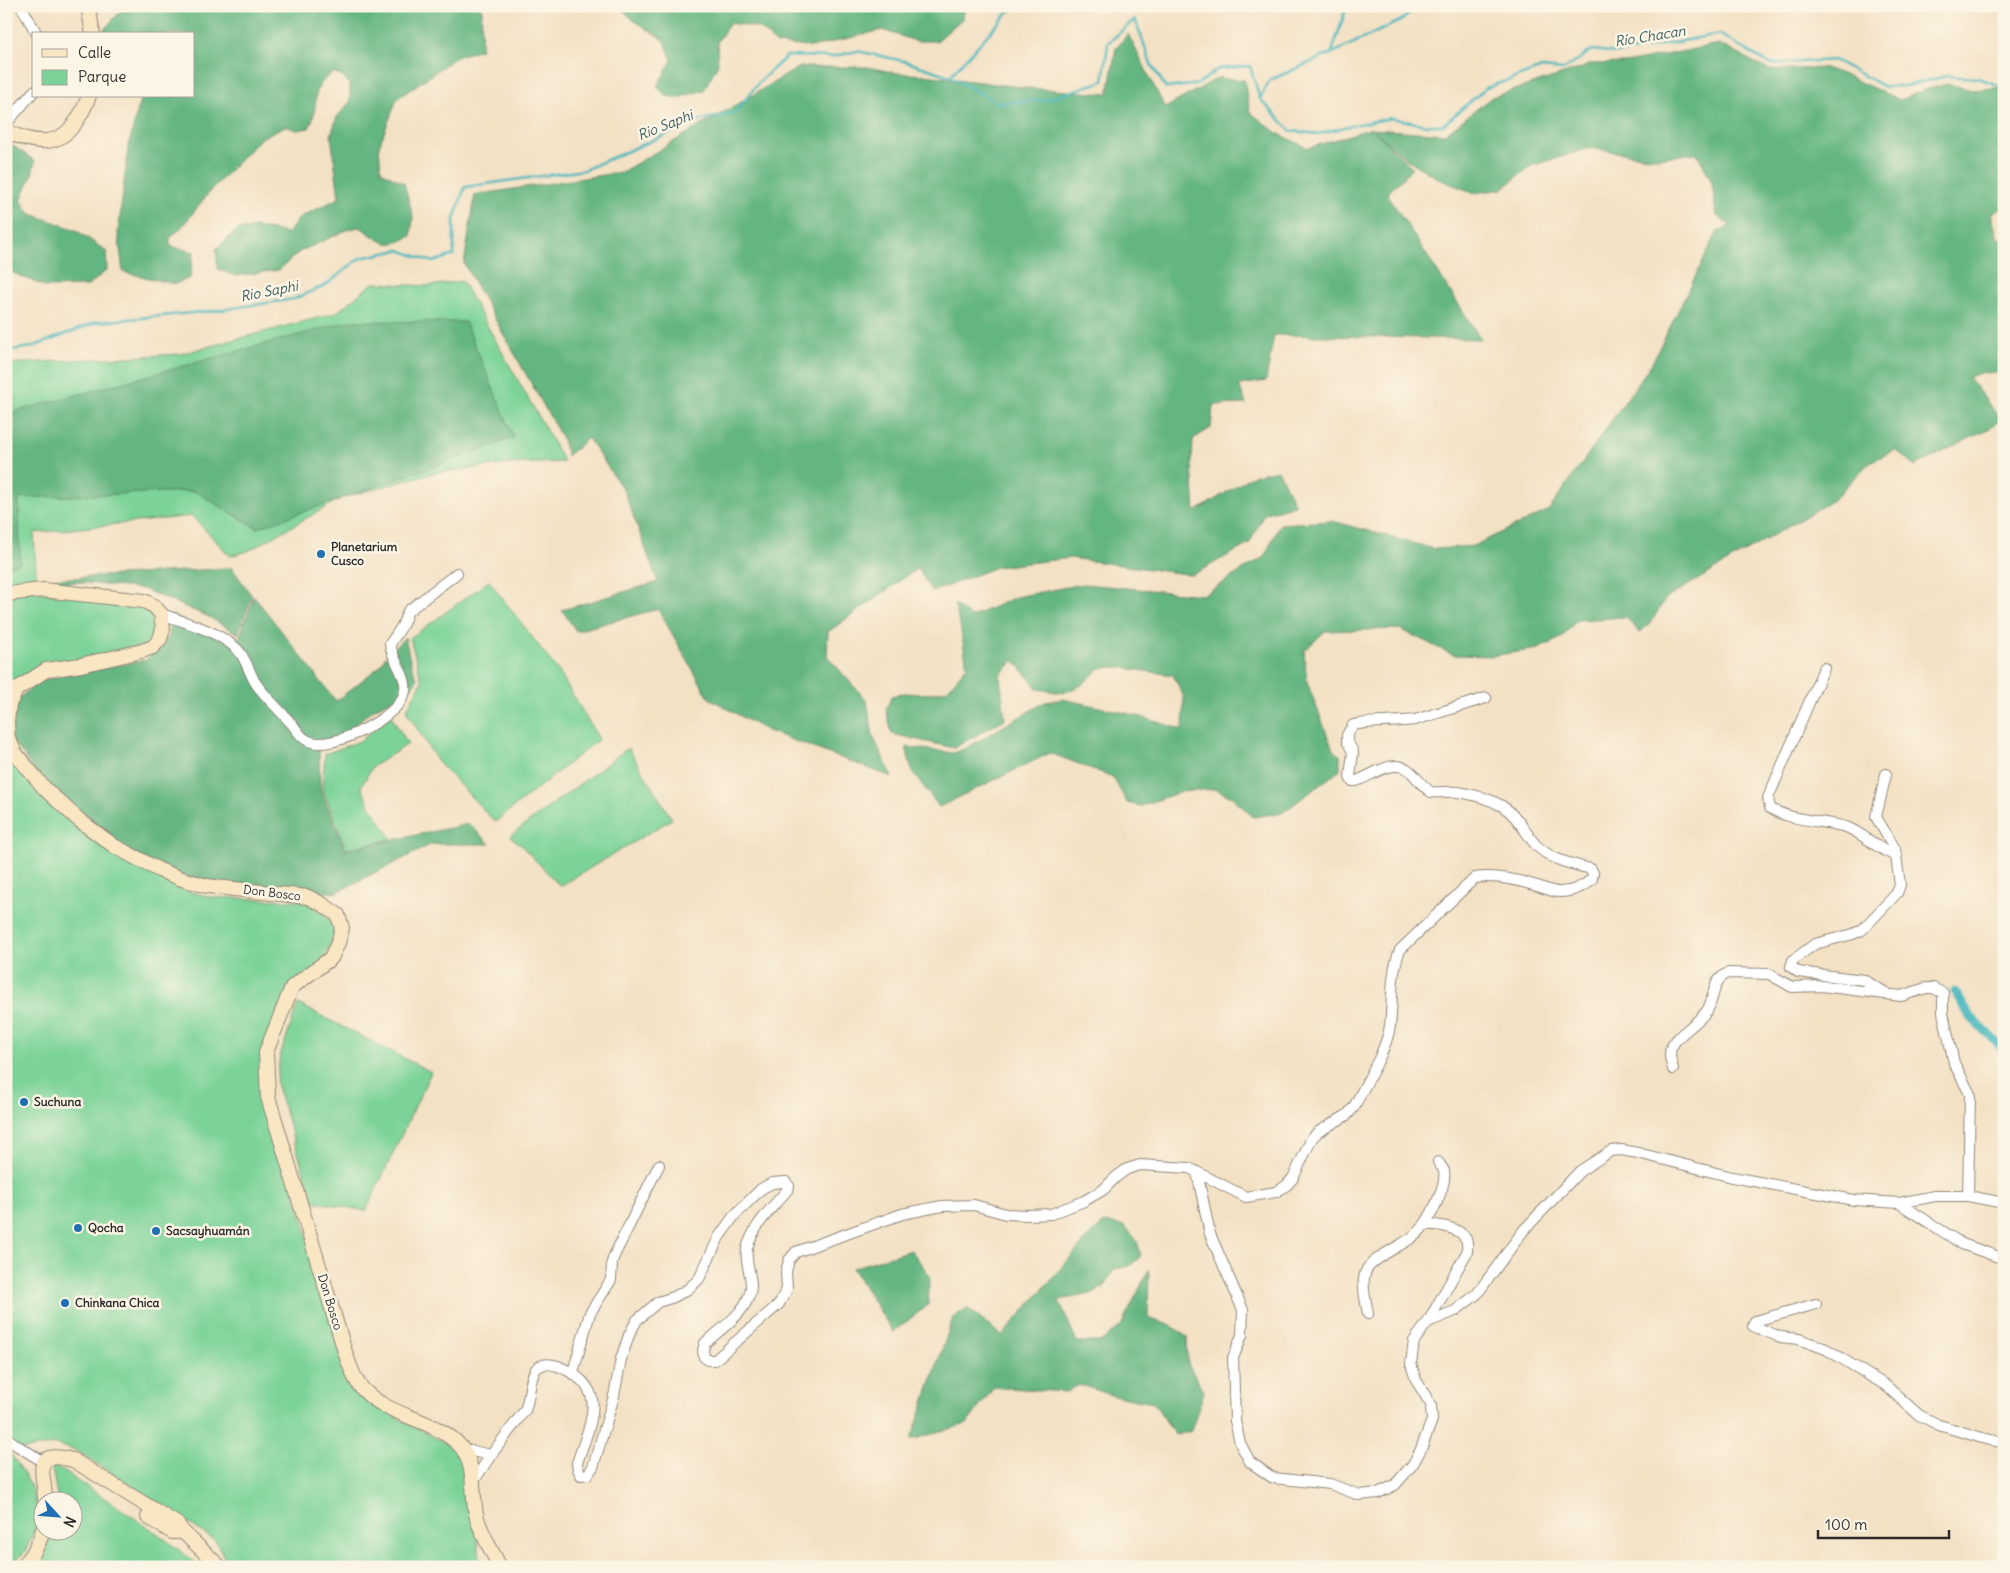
<svg xmlns="http://www.w3.org/2000/svg" width="2010" height="1573" viewBox="0 0 2010 1573" font-family="Delius,sans-serif">
<style>
.green{fill:#7bd399;stroke:#537f62}
.forest{fill:#64b581;stroke:#487056}
.lines{fill:none;stroke-linecap:round;stroke-linejoin:round}
.stream{stroke:#47b7be;stroke-width:2.5}
.canal{stroke:#47b7be;stroke-width:9}
.street-casing{stroke:#8f8678;stroke-width:12}
.secondary-casing{stroke:#8f8678;stroke-width:16}
.street{stroke:#fff;stroke-width:10}
.secondary{stroke:#f9e7c3;stroke-width:14}
.poi-dot{fill:#1f6fb2;stroke:#fcf5e5;stroke-width:2}
.labels{text-anchor:middle;stroke-width:5;stroke-linejoin:round;paint-order:stroke}
.poi-label{font-size:12px;font-weight:bold;fill:#2b2b2b;stroke:#fcf5e5;text-anchor:start}
.street-label{font-size:12px;fill:#2b2b2b;stroke:#fcf5e5}
.water-label{font-size:14px;font-style:italic;fill:#355c5e;stroke:#fcf5e5}
</style>
<rect width="100%" height="100%" fill="#fcf5e5"/>
<filter id="ink" filterUnits="userSpaceOnUse"><feTurbulence type="fractalNoise" baseFrequency=".02" numOctaves="2"/><feDisplacementMap in="SourceGraphic" scale="10" xChannelSelector="R" yChannelSelector="G"/><feConvolveMatrix kernelMatrix="1 2 1 2 8 2 1 2 1" color-interpolation-filters="sRGB"/></filter>
<filter id="wash" filterUnits="userSpaceOnUse"><feTurbulence type="fractalNoise" baseFrequency=".0096" numOctaves="4" result="noise"/><feDisplacementMap in="SourceGraphic" scale="20" xChannelSelector="R" yChannelSelector="G"/><feGaussianBlur stdDeviation="1.12" result="paint"/><feColorMatrix in="noise" values="0 0 0 0 0 0 0 0 0 0 0 0 0 0 0 0 0 1.4 0 .05"/><feComposite in="paint" operator="in"/></filter>
<g filter="url(#wash)">
<rect width="100%" height="100%" fill="#f3e1c4"/>
<path class="green" d="M462 281 564 462 508 464 433 473 342 498 248 551 230 556 192 516 34 533 37 592 144 601 164 622 151 645 40 670 6 710V364L180 354 336 313 373 283 429 286Z
M489 581 559 672 599 739 495 822 438 762 406 711 422 682 410 638Z
M391 716 408 744 372 767 361 787 369 804 392 839 346 849 322 787 325 754 360 741Z
M6 741 111 851 181 889 210 897 306 901 325 915 338 932 316 970 284 1001 265 1051 267 1097 345 1365 375 1405 458 1450 471 1480 481 1567H229L216 1541 77 1451 56 1444 9 1452C28 1477 47 1507 31 1538 29 1543 26 1551 22 1555 18 1559 11 1563 6 1567Z
M628 748 672 819 560 886 521 845 510 836Z
M298 1004 431 1072 366 1211 313 1201 276 1083 280 1056Z
M51 1463 157 1533 201 1567H31L48 1543 51 1531 72 1530V1500H58Z"/>
<path class="forest" d="M125 6H479L482 10 481 49 456 57 397 99 379 146 381 171 404 183 413 216 411 236C387 250 382 242 360 227L349 229 299 252 279 270 235 276 218 269 216 249 237 230 256 227 288 233 300 217 339 198 331 135 337 117 350 102V85L343 77 334 72C306 90 322 103 309 128L297 130 285 126 261 138 211 190 181 228 170 238V246L194 252 190 278 175 284 123 272 118 233 128 149 141 96H194V34H100Z
M619 6H965L963 18 937 41H916L882 30 812 47 777 44 759 28 730 23 717 42 718 64 704 90 677 98 666 96 657 87 672 60 664 40 632 19Z
M1128 34 1165 108 1218 78 1244 80 1250 112 1277 133 1308 148 1372 128 1412 168 1387 194 1481 339 1274 335 1266 381 1239 385 1246 404 1213 405 1211 428 1193 439 1192 465 1195 512 1254 475 1278 470 1295 505 1264 514 1249 544 1192 575 1070 558 996 567 932 592 918 568 828 632 827 656 867 701 873 736 892 777 765 730 709 698 658 609 576 631 562 610 658 582 624 491 588 438 567 456 563 440 464 264 475 195 622 172 800 67H867L897 73 924 75 1027 88 1108 94 1116 48Z
M1719 44 1769 70 1825 68 1842 74 1900 100 1924 90 1948 84 1972 90 2004 87V207L1991 214 1998 239H2004V372L1980 373 1968 377 2001 420 1990 428 1915 466 1896 450 1870 462 1833 500 1665 599 1654 618 1640 633 1626 617 1577 620 1561 638 1538 649 1491 656 1453 655 1400 629 1325 631 1304 651 1307 682 1333 750 1340 755V770L1282 813 1253 817 1232 797 1215 789 1180 792 1141 806 1127 803 1113 777 1050 753 939 807 912 771 906 747 954 753 968 747 1045 702 1063 699 1135 715 1183 730 1184 697 1173 675 1118 667 1100 668 1082 685 1063 693 1038 689 1014 660 1000 675 1005 719 954 748 892 734 886 709 892 696 904 693 925 694 947 690 967 666 960 625 954 604 971 617 1016 597 1083 584 1203 595 1264 557 1280 524 1332 521 1434 549 1473 546 1549 510 1652 363 1718 231 1731 226 1716 215 1712 182 1697 153 1656 158 1590 148 1531 166 1502 189 1475 193 1443 181 1407 160 1373 129 1445 134 1492 97 1585 67 1590 64 1626 63Z
M6 141 35 161 32 175 21 200 29 213 76 230 106 251 107 270 88 286 46 287 6 270Z
M350 321 465 322 514 438 257 528 194 491 19 498 20 563 6 567V414Z
M232 568 252 596 238 634 209 617 143 589 78 582 31 586 54 579Z
M254 596 336 701 380 666 385 657 405 637 411 664 417 679C406 698 398 696 380 706 366 713 352 727 343 740L319 747 320 787 345 850 469 824 490 844H432L335 893 269 885 224 884 176 874 127 850 52 792 10 738 18 699 42 679 146 660 169 637 171 615 231 643 239 638Z
M1104 1223 1125 1226 1137 1241 1141 1256 1130 1266 1114 1269 1105 1286 1091 1294 1059 1300 1077 1342H1100L1121 1326 1149 1269 1148 1318 1172 1326 1187 1337 1188 1364 1204 1392 1191 1431 1175 1435 1154 1403 1114 1396 1079 1384 1067 1392 994 1387 967 1424 911 1440 953 1318 967 1308 1002 1336 1090 1235Z
M911 1250 930 1276 928 1305 893 1332 852 1268Z"/>
<g class="lines">
<path class="stream" d="M1332 52 1347 6
M950 76 1014 6
M1260 98 1270 80 1339 50 1402 20 1418 6
M6 351 32 347 97 322 213 311 294 299 326 285 360 258 399 250 433 262 454 255V219L465 187 584 170 697 121 735 113 760 81 787 56 831 57 857 51 904 61 950 76 998 103 1045 100 1103 81 1108 43 1135 19 1151 64 1166 88 1198 84 1218 69 1250 66 1260 99 1291 131 1318 134 1349 126 1391 118 1426 125H1443L1486 88 1542 68 1563 70 1592 50 1619 53 1719 34 1770 64 1834 60 1885 87 1905 86 1947 76 1978 78 2004 87"/>
<path class="canal" d="M1955 992 1969 1015 2004 1050"/>
</g>
</g>
<g filter="url(#ink)">
<g class="lines">
<g class="street-casing">
<path id="street" d="M21 6 37 34
M6 124 34 91
M161 614C187 623 216 630 237 649 245 656 249 672 255 682 264 696 279 709 290 722 295 727 299 735 305 739 327 755 393 719 403 697 412 680 392 662 390 644L402 626 408 611 457 573
M1824 668 1768 798 1770 808C1787 820 1825 821 1846 827 1865 834 1877 850 1897 856
M1886 993 1864 980 1798 972 1791 967 1793 960 1815 944 1853 934 1862 930 1897 893 1900 885 1895 849 1876 817 1886 774
M1673 1069C1671 1061 1668 1054 1672 1046 1680 1031 1699 1024 1708 1009 1715 996 1712 980 1728 973L1769 974 1792 987 1822 986 1901 996 1926 988H1933L1943 993V1013L1954 1063 1970 1094 1968 1196
M1197 1172 1210 1234 1243 1310 1242 1335 1233 1358 1235 1421 1240 1443 1250 1462 1273 1478 1330 1484 1359 1495 1378 1493 1395 1485 1413 1464 1421 1449 1432 1420 1431 1405 1416 1380 1411 1364 1414 1341 1428 1322 1455 1311 1477 1294 1523 1231 1580 1171 1611 1151 1621 1150 1638 1153 1732 1177 1854 1200 1899 1203 1935 1196H1968L2004 1203
M1899 1203 1962 1244 2004 1259
M1424 1225C1436 1224 1460 1227 1466 1239 1468 1243 1467 1248 1467 1252L1428 1322
M1816 1304 1755 1321 1753 1326 1780 1337 1799 1339 1826 1349 1885 1385 1919 1415 1939 1425 1989 1440 2004 1442
M1368 1314C1366 1301 1360 1281 1367 1269 1376 1256 1401 1246 1414 1236 1427 1227 1447 1187 1444 1171 1443 1168 1440 1165 1438 1162
M573 1372 590 1313 611 1280 612 1262 614 1256 659 1165
M6 1437 16 1445 44 1462
M463 1449 491 1455 525 1410C530 1399 529 1378 536 1369 541 1363 551 1364 558 1366 611 1388 591 1420 577 1463L578 1469 581 1475 588 1474 593 1467 614 1396 621 1359 629 1335 637 1320 658 1302 674 1297 688 1289 699 1279 719 1237 734 1216 761 1189 772 1183 786 1182 789 1186 788 1189C773 1207 753 1225 747 1249 745 1261 750 1271 751 1284 752 1309 722 1328 705 1343L703 1350 704 1357 708 1360H715L779 1304 787 1289 786 1272 789 1260 796 1252 902 1214 942 1206 974 1205 1006 1214 1028 1215 1051 1214 1084 1201 1103 1190 1116 1177 1127 1169 1140 1165 1189 1168 1246 1197 1276 1192 1287 1185 1293 1178 1312 1138 1318 1132 1347 1115 1354 1107C1366 1082 1386 1052 1390 1026 1393 1000 1390 974 1400 950L1475 878C1495 875 1518 880 1537 886 1544 888 1552 892 1560 892 1572 892 1583 887 1592 879L1593 873 1591 869C1571 864 1550 860 1535 844 1524 831 1517 815 1502 806 1490 799 1472 794 1458 792 1449 791 1440 793 1431 792 1423 787 1418 779 1411 772 1395 756 1372 776 1356 781H1352L1350 777 1353 752 1347 741V735L1353 725C1374 720 1394 723 1415 720L1486 698
M473 1482 491 1455"/>
</g>
<g class="secondary-casing">
<path id="secondary" d="M88 6 93 34
M6 131C50 152 72 141 89 96
M6 594 43 590 144 601 154 606 161 614 163 629 160 639 153 647 142 651 81 665 46 670 17 689 9 704 7 722 8 738 15 753 45 789 79 820 114 846 159 870 182 879 207 886 308 897 322 904 338 915 342 928 338 943 331 958 292 987 266 1052 268 1097 346 1355C350 1366 353 1377 360 1386 386 1418 435 1417 461 1447 477 1466 471 1497 477 1518 482 1535 492 1551 500 1567
M45 1500C45 1473 29 1449 73 1460L177 1524 183 1532 220 1567
M148 1517 172 1532H183
M21 1567C32 1558 39 1544 43 1530"/>
</g>
<use href="#street" class="street"/>
<use href="#secondary" class="secondary"/>
</g>
</g>
<g class="poi-dot">
<circle cx="321" cy="554" r="5"/>
<circle cx="24" cy="1102" r="5"/>
<circle cx="78" cy="1228" r="5"/>
<circle cx="156" cy="1231" r="5"/>
<circle cx="65" cy="1303" r="5"/>
</g>
<g class="labels">
<g class="poi-label">
<text x="331" y="551">Planetarium<tspan x="331" dy="14">Cusco</tspan></text>
<text x="34" y="1106">Suchuna</text>
<text x="88" y="1232">Qocha</text>
<text x="166" y="1235">Sacsayhuamán</text>
<text x="75" y="1307">Chinkana Chica</text>
</g>
<g class="street-label">
<text transform="translate(272 893) rotate(7)" y="4">Don Bosco</text>
<text transform="translate(330 1302) rotate(73)" y="4">Don Bosco</text>
</g>
<g class="water-label">
<text transform="translate(1650 36) rotate(-9)" y="5">Río Chacan</text>
<text transform="translate(665 125) rotate(-22)" y="5">Rio Saphi</text>
<text transform="translate(269 291) rotate(-11)" y="5">Rio Saphi</text>
</g>
</g>
<rect width="2010" height="1573" fill="none" stroke="#fcf5e5" stroke-width="25"/>
<rect x="32" y="32" width="162" height="65" fill="#fcf5e5" stroke="#a8a49b"/>
<rect x="42" y="49" width="25" height="8" fill="#f9e7c3" stroke="#a8a49b"/>
<text x="78" y="58" font-size="15" fill="#2b2b2b">Calle</text>
<rect x="42" y="70" width="25" height="15" fill="#7bd399" stroke="#a8a49b"/>
<text x="78" y="82" font-size="15" fill="#2b2b2b">Parque</text>
<g transform="translate(58 1516) rotate(116)"><circle r="24" fill="#fcf5e5" stroke="#a8a49b"/>
<path d="M0-4L9 19L0 12L-9 19Z" fill="#1f6fb2"/>
<text y="-8" font-size="14" font-weight="bold" text-anchor="middle" fill="#2b2b2b">N</text>
</g>
<path d="M1818 1530v8h131v-8" fill="none" stroke="#2b2b2b" stroke-width="2.5"/>
<text x="1825" y="1530" font-size="15" fill="#2b2b2b" stroke="#fcf5e5" stroke-width="4" paint-order="stroke">100 m</text>
</svg>
